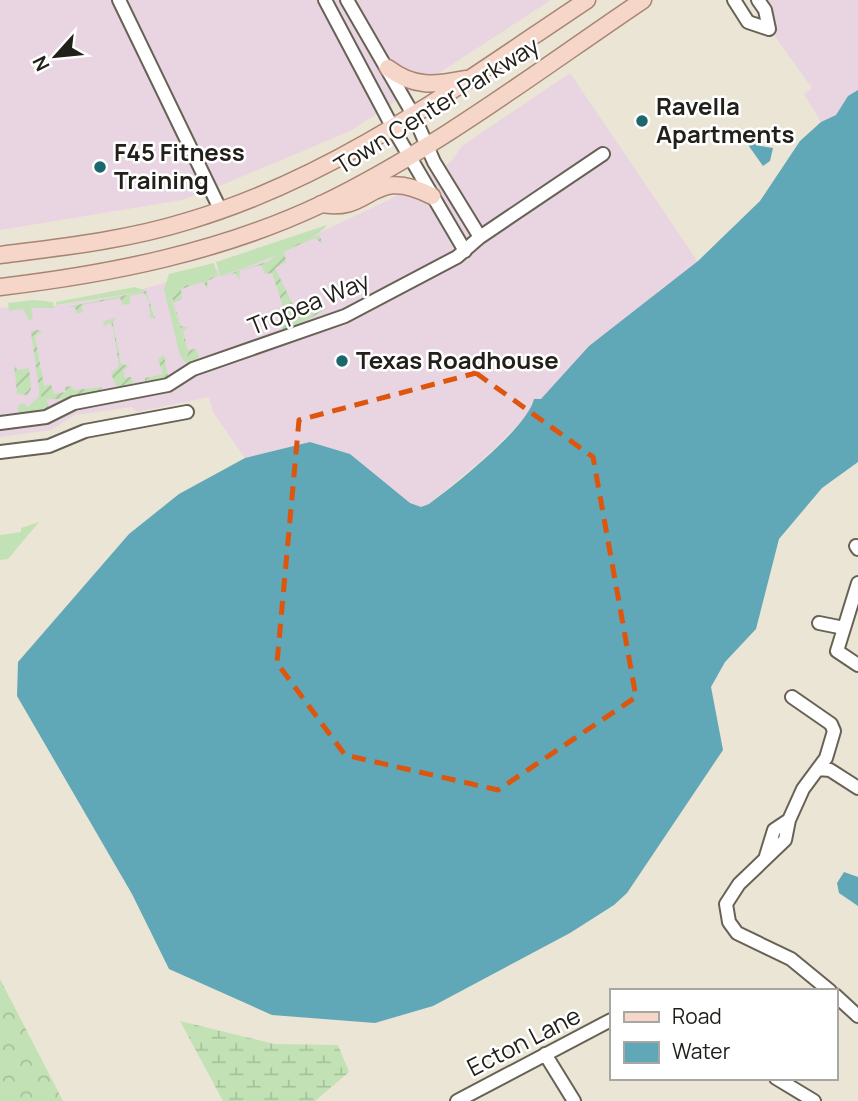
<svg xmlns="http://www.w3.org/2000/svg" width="858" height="1101" viewBox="0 0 858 1101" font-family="Manrope,sans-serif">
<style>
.commercial{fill:#e9d4e2}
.green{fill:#c2e2b5}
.forest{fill:url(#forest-crowns)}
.wetland{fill:url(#wetland-marsh)}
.garden{fill:url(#garden-furrows)}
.water{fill:#60a7b7}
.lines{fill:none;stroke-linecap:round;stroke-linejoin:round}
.minor-casing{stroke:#676255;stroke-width:16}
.major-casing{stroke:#a78573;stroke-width:19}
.minor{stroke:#fff;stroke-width:12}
.major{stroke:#f5d6c8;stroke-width:16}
.marked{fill:none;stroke:#de560d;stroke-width:5;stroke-dasharray:14 9;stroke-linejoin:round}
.poi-dot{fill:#1a686d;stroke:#fff;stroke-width:2.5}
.labels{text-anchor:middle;stroke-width:5;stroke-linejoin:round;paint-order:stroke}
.street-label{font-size:24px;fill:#22201a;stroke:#fff}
.poi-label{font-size:24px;font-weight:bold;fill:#22201a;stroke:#fff;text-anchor:start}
</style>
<defs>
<pattern id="forest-crowns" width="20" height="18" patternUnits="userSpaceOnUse" patternTransform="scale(1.75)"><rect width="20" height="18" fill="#c2e2b5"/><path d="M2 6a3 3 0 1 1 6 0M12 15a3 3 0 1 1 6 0" fill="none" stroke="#a6c29b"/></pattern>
<pattern id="wetland-marsh" width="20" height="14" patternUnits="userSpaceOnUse" patternTransform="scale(1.75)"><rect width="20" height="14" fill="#c2e2b5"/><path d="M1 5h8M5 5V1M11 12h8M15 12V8" fill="none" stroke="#a6c29b"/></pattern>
<pattern id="garden-furrows" width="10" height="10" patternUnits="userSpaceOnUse" patternTransform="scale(1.75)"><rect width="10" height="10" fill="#c2e2b5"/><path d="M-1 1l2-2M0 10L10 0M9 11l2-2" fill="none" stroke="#a6c29b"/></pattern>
</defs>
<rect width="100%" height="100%" fill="#ebe5d5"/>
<path class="commercial" d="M0 0H551L350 131 217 187 182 200 0 230Z
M749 0H858V90L848 96 836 115 821 122 804 94 812 88Z
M570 73 698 262 589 346 531 412 482 460 429 504 421 507 410 503 350 454 310 442 245 458 213 412 209 397 137 412 132 407 75 415 51 430 0 437V308L34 305 53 306 131 292 245 261 310 237 387 201 451 162 462 146Z"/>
<path class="green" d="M327 225C315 243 246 268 220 276L216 262Z
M214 263 218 276 178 288 171 298 188 354 186 363 180 356 164 289 169 274Z
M135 287 146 291 56 305V302Z
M33 300 53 302 54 308H31L33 319 29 320 23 309 9 311 8 303Z
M39 389 46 411 25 414 18 412V405L23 403 28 407 39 396Z
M39 522 8 559 0 560V535L21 532V528Z"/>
<path class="forest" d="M0 979 63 1101H0Z"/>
<path class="wetland" d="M180 1021 274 1044 338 1045 349 1072 315 1101H223Z"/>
<path class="garden" d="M319 235 323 244 315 238 284 251 286 262 275 268 299 317 330 307 285 332 282 328 287 314 281 312 278 318 276 309 283 306 272 273 265 274 261 265 240 271 239 280 235 273 220 277 269 261 279 252Z
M218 276 207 281 208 289 203 282 181 289 182 299 174 303 181 326 189 327 183 331 188 350 196 349 199 356 196 361 186 363 188 354 171 294 178 288Z
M146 291 155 318H150L149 301 144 293 130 296V304L123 305 120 298 82 305 83 312 77 314 75 307H67Z
M116 317 113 323 121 364 130 366 123 370 125 378 131 377 133 382 129 388 117 389 111 373 119 366 113 327 110 323 104 326 103 322Z
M37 330 43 331 35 336 44 386 51 385 54 394 66 392 65 387 71 386 74 390 102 387 99 392 65 399H47L49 409 46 411 39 389 31 332Z
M164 355 168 377 145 382V378L163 374 158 359Z
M14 363 17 370 29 368 31 389 27 395 17 394Z"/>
<path class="water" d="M858 90V462L822 488 779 539 756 629 725 662 711 687 723 750 627 893 614 905 570 933 433 1006 375 1023 272 1015 169 969 132 894 17 696 18 662 129 534 179 494 245 458 310 442 350 454 410 503 421 507 429 504C454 486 528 427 534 399H541L589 346 698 261 760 201 800 141 821 122 836 115 848 96Z
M753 137 760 146 773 148 770 161 763 166 746 142Z
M844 872 858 877V906L839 893 837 883Z"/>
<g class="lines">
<g class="minor-casing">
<path id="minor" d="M119 0 221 211
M325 0 394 130 465 251
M347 0 414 116 434 162 480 237
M734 0 748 22 769 29
M758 0 765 10 769 29
M0 423 46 417 74 403 168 385 193 369 345 316 457 257 480 237 603 154
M0 452 49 446 85 431 187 412
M856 546 858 549
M858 583 837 651 858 665
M819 623 844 628
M792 697 831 724 834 731 826 758 803 789 789 820 785 840 739 884 726 904 729 922 737 933 791 959 830 991
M818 769 830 770 858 788
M766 856 774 830 789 820
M835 995 858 1016
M545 1054 574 1101
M776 1078 814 1101
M457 1101 611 1020"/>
</g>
<g class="major-casing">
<path id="major" d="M388 68C414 88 435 85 465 79
M321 204C373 214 370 164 432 196
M0 255C63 247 127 240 188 221 337 177 459 85 587 0
M0 287C110 274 221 252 322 204 436 149 539 70 643 0"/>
</g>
<use href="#minor" class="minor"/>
<use href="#major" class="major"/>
</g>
<path class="marked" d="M476 373 593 457 636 697 498 790 345 755 277 663 299 420Z"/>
<g class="poi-dot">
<circle cx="642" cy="121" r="7"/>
<circle cx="100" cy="167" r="7"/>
<circle cx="342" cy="361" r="7"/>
</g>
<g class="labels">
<g class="street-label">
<text transform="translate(437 106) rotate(-32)" y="8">Town Center Parkway</text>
<text transform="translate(309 304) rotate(-22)" y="8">Tropea Way</text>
<text transform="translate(524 1042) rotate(-27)" y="8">Ecton Lane</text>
</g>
<g class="poi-label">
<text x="656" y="115">Ravella<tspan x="656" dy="28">Apartments</tspan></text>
<text x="114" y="161">F45 Fitness<tspan x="114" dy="28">Training</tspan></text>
<text x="356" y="369">Texas Roadhouse</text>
</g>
</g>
<rect x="610" y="989" width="228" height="91" fill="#ffffff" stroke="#a7a6a3" stroke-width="2"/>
<rect x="624" y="1012" width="35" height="10" fill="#f5d6c8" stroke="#a7a6a3" stroke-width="2"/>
<text x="672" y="1024" font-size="21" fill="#22201a">Road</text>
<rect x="624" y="1042" width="35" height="21" fill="#60a7b7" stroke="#a7a6a3" stroke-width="2"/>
<text x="672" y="1059" font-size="21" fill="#22201a">Water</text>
<g transform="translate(56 56) rotate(243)" stroke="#ffffff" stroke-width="5" paint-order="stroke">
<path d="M0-5L12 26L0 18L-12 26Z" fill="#22201a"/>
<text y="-10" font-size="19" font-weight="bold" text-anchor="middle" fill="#22201a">N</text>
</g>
</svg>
